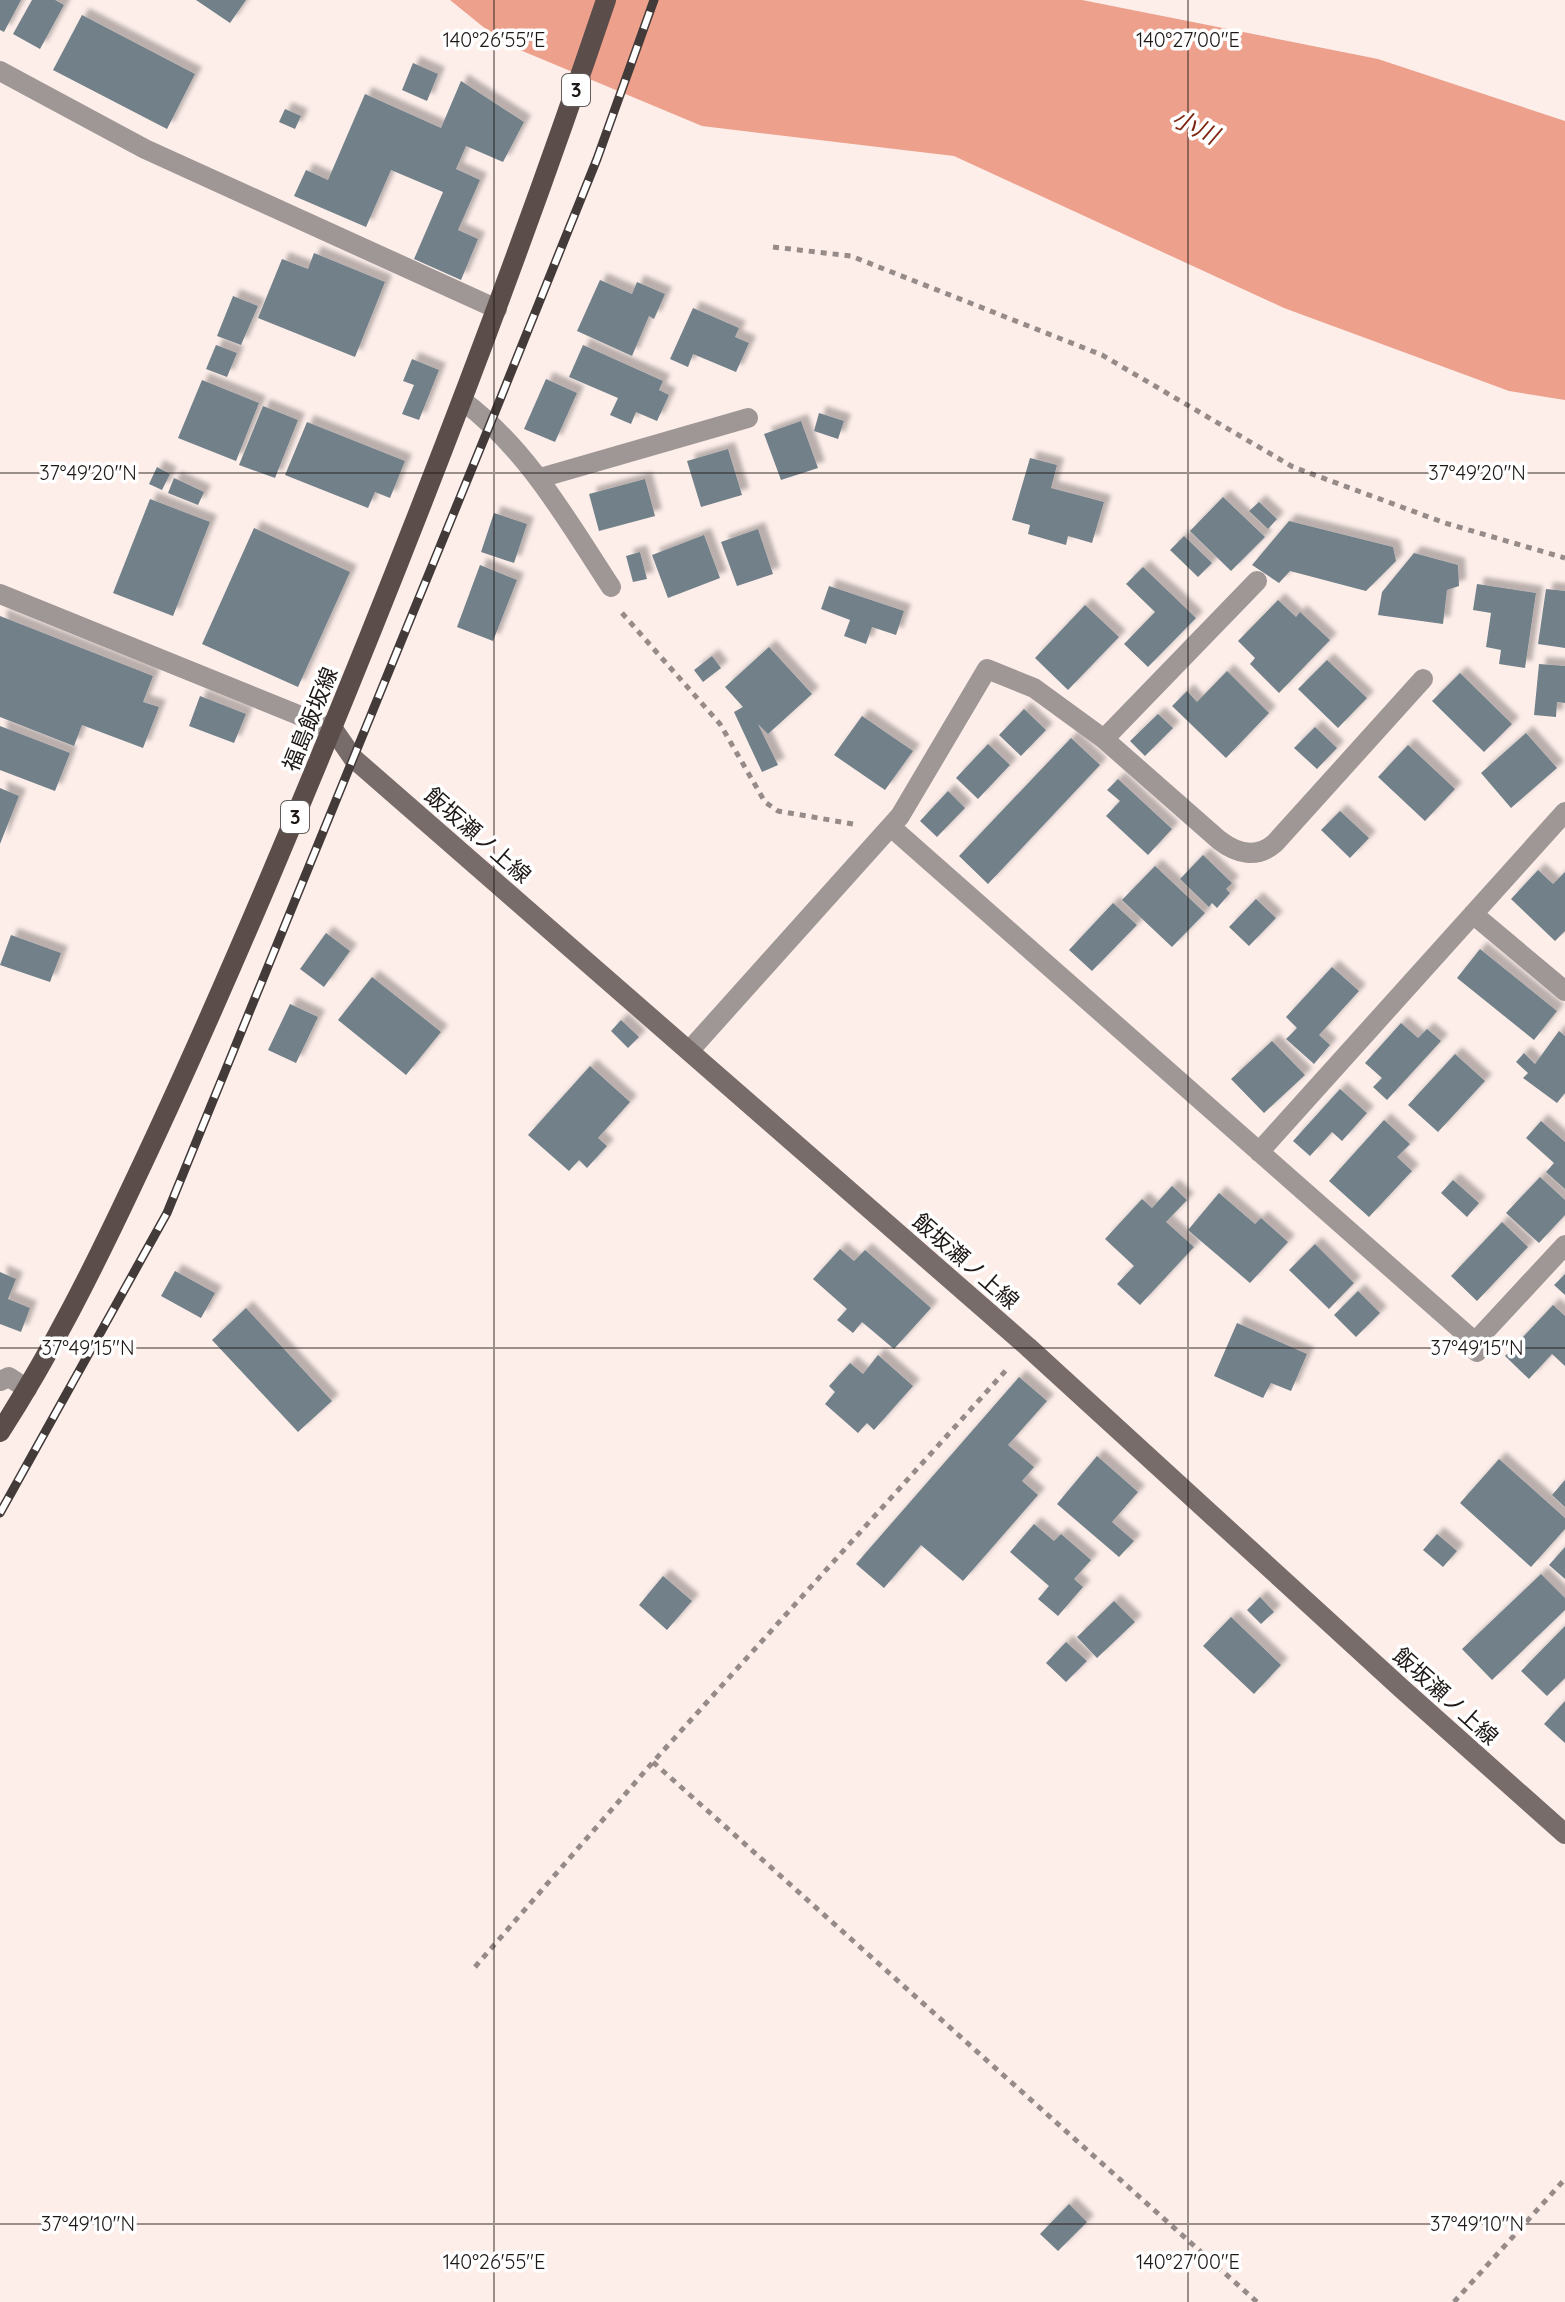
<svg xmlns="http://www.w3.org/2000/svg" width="1565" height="2302" viewBox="0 0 1565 2302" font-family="Quicksand,'Noto Sans JP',sans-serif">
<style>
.water{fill:#eda08c}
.building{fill:#728089;filter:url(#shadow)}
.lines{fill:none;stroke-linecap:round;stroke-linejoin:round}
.path{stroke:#968b88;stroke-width:5;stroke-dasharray:6 6;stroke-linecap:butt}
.minor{stroke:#9f9795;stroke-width:20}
.secondary{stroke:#776c69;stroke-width:20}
.primary{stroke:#5b4e4a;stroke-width:20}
.rail-casing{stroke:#433b39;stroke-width:9}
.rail{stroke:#fff;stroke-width:6;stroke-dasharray:18;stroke-linecap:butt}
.ticks{fill:none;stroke:#1e1816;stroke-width:2;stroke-opacity:0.45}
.labels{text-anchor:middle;stroke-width:7;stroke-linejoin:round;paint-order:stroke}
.shield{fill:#fff;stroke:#625d5c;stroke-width:2}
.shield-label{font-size:20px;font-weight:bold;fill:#1e1816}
.street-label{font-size:22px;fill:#1e1816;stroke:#fff}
.water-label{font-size:24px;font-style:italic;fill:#7e250f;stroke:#fff}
.ticks-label{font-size:20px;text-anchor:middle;fill:#1e1816;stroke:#fff;stroke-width:7;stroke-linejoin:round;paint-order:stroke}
</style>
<defs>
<filter id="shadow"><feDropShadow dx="7" dy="-7" stdDeviation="2" flood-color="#0004"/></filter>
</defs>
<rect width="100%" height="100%" fill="#fdeeea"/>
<path class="water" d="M450 0H1082L1378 59 1565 121V400L1509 391 1284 308 954 156 702 126 503 43Z"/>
<path class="building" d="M0 0H21L4 32 0 30Z
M32 0H55L64 5 40 49 13 34Z
M196 0H246L230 23Z
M82 15 195 74 167 129 53 70Z
M413 63 438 74 427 101 402 90Z
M461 81 524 122 503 162 466 146 456 169 480 180 458 230 478 239 461 280 414 259 443 192 391 170 366 227 294 196 306 170 328 180 365 94 441 128Z
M285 109 301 116 295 129 279 122Z
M314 253 385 282 355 357 258 318 282 259 308 269Z
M600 280 632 294 637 282 665 294 654 319 649 316 632 356 577 331Z
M233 296 258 306 241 345 217 336Z
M693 308 739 328 735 337 749 343 736 372 693 354 688 367 670 359Z
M216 345 237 353 227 377 206 369Z
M583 345 663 381 659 390 669 395 657 421 636 412 631 424 610 415 618 398 569 377Z
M412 359 439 370 419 420 402 414 414 385 403 381Z
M546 379 577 393 555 442 524 429Z
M202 380 259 403 236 461 178 438Z
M263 406 298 420 275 478 239 465Z
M819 413 844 421 838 439 814 431Z
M801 421 818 468 781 480 764 434Z
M307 422 405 461 390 498 375 492 368 508 285 475Z
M728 449 742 495 701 507 687 461Z
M1030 458 1057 465 1051 488 1104 502 1092 543 1068 536 1066 545 1028 534 1030 525 1012 520Z
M157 467 170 474 162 490 149 484Z
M174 478 204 492 198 505 168 493Z
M645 479 655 516 599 531 589 494Z
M1223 497 1265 537 1231 571 1190 531Z
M150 499 210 522 173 616 113 593Z
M1259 502 1277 519 1268 529 1249 511Z
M494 513 527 524 514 563 481 552Z
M1289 521 1393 547 1396 561 1366 591 1290 571 1279 583 1252 565Z
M254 528 350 572 298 687 202 644Z
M758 529 773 574 737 586 721 542Z
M704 535 720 578 668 598 652 555Z
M1184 536 1212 563 1198 577 1170 550Z
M640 552 647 579 633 582 626 556Z
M1414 553 1458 565 1459 586 1447 590 1443 624 1378 615 1382 592Z
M480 565 517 580 493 641 457 627Z
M1143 567 1196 618 1148 667 1124 644 1155 612 1126 584Z
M1477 584 1536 593 1525 668 1499 664 1501 650 1486 647 1491 613 1473 610Z
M829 586 904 611 896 635 872 627 866 644 844 636 850 620 821 609Z
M1546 589 1565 591V648L1538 644Z
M1278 600 1296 617 1300 612 1330 640 1279 693 1250 664 1255 658 1238 641Z
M1085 605 1119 637 1068 690 1035 658Z
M0 616 153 676 143 702 159 707 143 748 82 725 74 746 0 717Z
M769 647 812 694 768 734 758 724 778 765 762 772 734 712 743 707 725 687Z
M712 656 721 668 703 682 694 670Z
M1327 660 1367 698 1338 728 1298 689Z
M1539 664 1565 666V703L1557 702 1556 717 1534 715Z
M1227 671 1269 713 1226 758 1172 706 1187 691 1197 702Z
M1460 673 1512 724 1484 752 1432 701Z
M200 696 246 714 234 743 189 726Z
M1024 709 1046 730 1021 756 999 735Z
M1158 714 1173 728 1145 756 1130 741Z
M862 716 913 751 885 790 834 755Z
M0 726 70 753 55 791 0 770Z
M1315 727 1337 748 1317 769 1294 748Z
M1526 733 1557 768 1511 808 1481 773Z
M1071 738 1100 765 988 884 959 856Z
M988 744 1010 765 978 799 956 778Z
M1408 745 1455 789 1425 821 1378 777Z
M1118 779 1172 829 1148 855 1106 816 1120 801 1107 790Z
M0 788 19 796 0 844Z
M948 791 965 808 937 837 920 821Z
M1340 811 1369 838 1350 858 1321 830Z
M1203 855 1232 883 1226 889 1230 893 1217 908 1212 903 1209 907 1180 879Z
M1155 866 1205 913 1172 947 1122 900Z
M1538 870 1553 884 1565 872V931L1555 941 1511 899Z
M1256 899 1276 918 1249 946 1229 927Z
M1113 903 1137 925 1092 971 1069 950Z
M326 933 350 951 324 987 300 969Z
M11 935 61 953 50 982 0 965Z
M1480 949 1557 1011 1534 1040 1457 978Z
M1332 967 1359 991 1319 1035 1330 1045 1314 1064 1286 1039 1297 1028 1286 1017Z
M372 977 441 1032 406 1075 338 1020Z
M290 1004 318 1017 296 1063 268 1050Z
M621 1020 639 1037 628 1048 611 1031Z
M1401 1023 1418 1038 1427 1029 1441 1041 1387 1100 1373 1087 1382 1078 1365 1063Z
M1559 1031 1565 1036V1093L1557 1103 1523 1078 1528 1073 1516 1062 1524 1053 1535 1064Z
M1272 1041 1305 1075 1264 1113 1231 1079Z
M1455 1054 1485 1081 1438 1132 1408 1105Z
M590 1066 630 1102 598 1138 607 1146 587 1168 579 1160 569 1171 528 1135Z
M1340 1089 1367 1113 1342 1141 1332 1132 1310 1156 1293 1141Z
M1384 1120 1410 1144 1397 1157 1412 1171 1369 1217 1329 1181Z
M1541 1121 1565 1142V1189L1546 1172 1554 1163 1526 1138Z
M1540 1177 1565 1200V1215L1539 1243 1506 1213Z
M1453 1180 1479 1203 1467 1217 1441 1193Z
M1172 1186 1187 1200 1166 1222 1194 1247 1140 1305 1117 1284 1134 1266 1105 1239 1142 1199 1152 1208Z
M1219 1193 1255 1224 1261 1218 1288 1242 1250 1283 1188 1230Z
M1502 1222 1528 1247 1477 1301 1451 1276Z
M1315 1244 1354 1283 1329 1309 1289 1270Z
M840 1249 854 1261 865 1250 931 1308 894 1349 862 1322 853 1333 837 1320 847 1309 813 1279Z
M175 1271 215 1293 201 1318 161 1296Z
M0 1272 16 1279 8 1299 30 1308 21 1332 0 1324Z
M1565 1274V1295L1554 1285Z
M1358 1291 1380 1313 1356 1337 1334 1315Z
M1553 1305 1565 1316V1366L1552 1354 1529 1379 1505 1356Z
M246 1308 332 1401 298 1432 212 1340Z
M1237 1323 1307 1354 1291 1391 1271 1383 1263 1398 1214 1376Z
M878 1355 913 1386 874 1430 867 1423 858 1433 825 1404 835 1392 829 1386 850 1363 863 1374Z
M1019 1377 1047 1401 1008 1445 1034 1467 1022 1481 1038 1495 963 1581 921 1545 884 1588 856 1564Z
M1097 1456 1138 1492 1112 1522 1134 1541 1119 1557 1057 1504Z
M1499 1459 1565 1518V1529L1531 1567 1460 1503Z
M1565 1480V1507L1552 1495Z
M1034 1524 1054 1541 1061 1534 1091 1560 1074 1579 1083 1587 1058 1616 1038 1599 1049 1586 1010 1552Z
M1437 1534 1457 1551 1443 1567 1423 1550Z
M1565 1547V1579L1549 1565Z
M1541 1574 1565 1598V1610L1492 1680 1462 1649Z
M663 1576 692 1601 667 1630 639 1605Z
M1260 1597 1274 1612 1261 1624 1247 1610Z
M1114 1601 1135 1622 1097 1658 1077 1637Z
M1231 1617 1281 1665 1254 1694 1203 1646Z
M1565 1626V1678L1547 1696 1521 1671Z
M1066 1642 1087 1661 1066 1682 1046 1663Z
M1565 1701V1743L1544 1724Z
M1069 2204 1087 2222 1058 2251 1040 2234Z"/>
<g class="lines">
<path class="path" d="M773 247 851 256 1102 355 1293 467 1445 523 1565 558
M622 613 720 724 765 802 778 811 853 824
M653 1762 1257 2302
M475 1967 653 1762 1008 1368
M1454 2302 1565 2179"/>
<path class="minor" d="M0 71 145 149 497 309
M463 401C528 450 567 520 611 587
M540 478 748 418
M0 594 333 729
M1104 739 1257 581
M891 827 1475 1342 1477 1352
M1473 914 1565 991
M690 1050 900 816 987 669 1034 688 1104 739 1219 840C1237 854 1257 859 1275 843L1423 679
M1259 1152 1565 812
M1475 1342 1565 1245
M0 1381 9 1377 27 1389"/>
<path class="secondary" d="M333 729 353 758 1028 1347 1401 1688 1565 1834"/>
<path class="primary" d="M0 1432C51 1353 93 1269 133 1184 180 1085 224 985 267 884 390 593 505 299 606 0"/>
<g class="rail-casing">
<path id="rail" d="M0 1513 167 1213 491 422 597 159 654 0"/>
</g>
<use href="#rail" class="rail"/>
</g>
<path class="ticks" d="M494 0V2302M1188 0V2302M0 473H1565M0 1348H1565M0 2224H1565"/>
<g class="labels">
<g class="shield">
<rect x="562" y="74" width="28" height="32" rx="6"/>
<rect x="281" y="801" width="28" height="32" rx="6"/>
</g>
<g class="shield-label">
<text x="576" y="97">3</text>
<text x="295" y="824">3</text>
</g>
<g class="street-label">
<text transform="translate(310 719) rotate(-68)" y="8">福島飯坂線</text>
<text transform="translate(478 835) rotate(41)" y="8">飯坂瀬ノ上線</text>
<text transform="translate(966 1261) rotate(41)" y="8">飯坂瀬ノ上線</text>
<text transform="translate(1446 1696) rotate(42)" y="8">飯坂瀬ノ上線</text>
</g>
<g class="water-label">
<text transform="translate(1195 127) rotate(26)" y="8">小川</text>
</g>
</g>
<g class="ticks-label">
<text x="494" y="47">140°26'55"E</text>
<text x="1188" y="47">140°27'00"E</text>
<text x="88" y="480">37°49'20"N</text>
<text x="1477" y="480">37°49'20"N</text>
<text x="88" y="1355">37°49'15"N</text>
<text x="1477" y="1355">37°49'15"N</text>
<text x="88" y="2231">37°49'10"N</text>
<text x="1477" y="2231">37°49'10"N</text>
<text x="494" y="2269">140°26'55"E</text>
<text x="1188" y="2269">140°27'00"E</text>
</g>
</svg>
